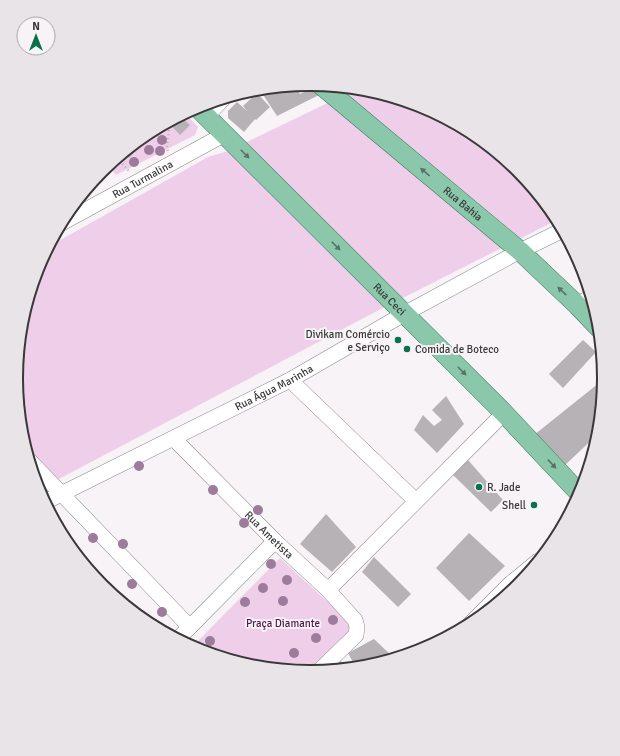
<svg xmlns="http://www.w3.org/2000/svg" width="620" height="756" viewBox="0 0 620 756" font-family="Signika,sans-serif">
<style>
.green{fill:#efceea}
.building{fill:#b6b2b5}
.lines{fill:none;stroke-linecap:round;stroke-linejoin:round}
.minor-casing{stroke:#8d898c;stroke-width:16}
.major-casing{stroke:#3b7d5f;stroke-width:20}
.path{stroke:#b5b2b4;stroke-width:2.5;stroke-dasharray:1 3;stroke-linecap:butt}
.minor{stroke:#fff;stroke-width:15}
.major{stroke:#8ac7ab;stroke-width:19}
.tree{fill:#9d7b9b}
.oneway{fill:#5a7167}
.poi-dot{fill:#07724b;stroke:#f7f3f6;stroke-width:1.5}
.labels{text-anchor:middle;stroke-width:4;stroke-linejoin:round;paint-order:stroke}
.street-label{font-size:11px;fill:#3a3839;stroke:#f7f3f6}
.poi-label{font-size:11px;fill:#3a3839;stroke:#f7f3f6;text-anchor:end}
.park-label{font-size:11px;fill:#541850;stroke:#f7f3f6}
.rim{fill:none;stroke:#3a3839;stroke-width:2}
</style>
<rect width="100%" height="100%" fill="#f7f3f6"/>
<path class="green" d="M355 88 368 90 423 106 474 134 518 170 555 215 557 220 377 311 38 490C33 472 25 453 22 434 11 371 18 303 48 247L208 157 228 151 336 99Z
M185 113 198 127 195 135 116 175 108 165 147 133Z
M280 558 358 630 315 672 252 666 197 650 192 647Z"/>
<path class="building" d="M310 84H315L323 93 277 116 260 90 263 89 295 85 300 94 307 91 305 87Z
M257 93 270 107 256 120 255 119 244 132 228 118V111L237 102 247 111 243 106Z
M180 116 190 125 180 135 168 122Z
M145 135 140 142 142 143 129 158 123 153Z
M108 165 109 167 93 183 92 182 102 170Z
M583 340 596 352 563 388 549 374Z
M604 379 599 433 563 467 534 435Z
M446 396 464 424 437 453 414 430 423 415 434 426 442 420 432 410Z
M468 460 503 500 491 512 453 475Z
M588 471 586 477 585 481 581 477Z
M326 514 356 547 332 572 300 544Z
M469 533 505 566 469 601 436 568Z
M374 557 411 594 398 607 362 572Z
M374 639 394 658 367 666 329 670 340 660 346 668 354 664 348 653Z"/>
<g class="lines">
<g class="minor-casing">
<g id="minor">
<path d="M206 117 223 99"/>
<path id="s1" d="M60 224 225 134"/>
<path d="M577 305 591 297"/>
<path d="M290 380 416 501"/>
<path id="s2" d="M174 439 275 541 328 590 355 620 357 627 356 635 319 671"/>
<path d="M29 460 190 627"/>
<path id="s3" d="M45 502 290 380 404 314 520 251 563 230"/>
<path d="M328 590 504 413"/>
<path d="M470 624 510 584 538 561"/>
<path d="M178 639 275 541"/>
</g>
</g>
<g class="major-casing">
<g id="major">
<path id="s4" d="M321 85 520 251 577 305 599 328"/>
<path id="s5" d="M197 107 504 413 580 494"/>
</g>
</g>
<path class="path" d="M165 124 169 127C169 135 167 142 167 149L168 151
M117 158 129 171"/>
<use href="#minor" class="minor"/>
<use href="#major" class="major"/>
</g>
<g class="tree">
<circle cx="162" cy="140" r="5"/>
<circle cx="149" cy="150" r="5"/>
<circle cx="160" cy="151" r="5"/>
<circle cx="134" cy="162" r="5"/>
<circle cx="139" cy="466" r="5"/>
<circle cx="213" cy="490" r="5"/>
<circle cx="258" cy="510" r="5"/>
<circle cx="244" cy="523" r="5"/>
<circle cx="93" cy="538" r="5"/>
<circle cx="123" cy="544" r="5"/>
<circle cx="271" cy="564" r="5"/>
<circle cx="287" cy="580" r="5"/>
<circle cx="132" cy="584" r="5"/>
<circle cx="263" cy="588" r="5"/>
<circle cx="283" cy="601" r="5"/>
<circle cx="245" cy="602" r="5"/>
<circle cx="162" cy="612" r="5"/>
<circle cx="333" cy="620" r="5"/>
<circle cx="316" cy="638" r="5"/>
<circle cx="210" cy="641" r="5"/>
<circle cx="294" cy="653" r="5"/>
</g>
<defs><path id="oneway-solid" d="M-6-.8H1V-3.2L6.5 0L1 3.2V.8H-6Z"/></defs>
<g class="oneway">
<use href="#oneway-solid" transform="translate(245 154) rotate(45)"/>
<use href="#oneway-solid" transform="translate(425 172) rotate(-140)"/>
<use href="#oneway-solid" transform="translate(336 246) rotate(45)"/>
<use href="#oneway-solid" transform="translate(562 291) rotate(-137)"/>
<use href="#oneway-solid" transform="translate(462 371) rotate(45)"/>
<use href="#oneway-solid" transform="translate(552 464) rotate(47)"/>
</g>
<g class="poi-dot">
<circle cx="398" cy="340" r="4"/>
<circle cx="407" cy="349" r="4"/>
<circle cx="479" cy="487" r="4"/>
<circle cx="534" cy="505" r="4"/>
</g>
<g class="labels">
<g class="street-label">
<text dy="4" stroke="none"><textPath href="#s1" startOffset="94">Rua Turmalina</textPath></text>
<text dy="4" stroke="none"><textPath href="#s4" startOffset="185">Rua Bahia</textPath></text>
<text dy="4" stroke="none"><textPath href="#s5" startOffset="272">Rua Ceci</textPath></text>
<text dy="4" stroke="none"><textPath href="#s3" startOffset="256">Rua Água Marinha</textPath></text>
<text dy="4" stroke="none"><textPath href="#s2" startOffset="135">Rua Ametista</textPath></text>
</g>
<g class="poi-label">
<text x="390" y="338">Divikam Comércio<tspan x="390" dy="13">e Serviço</tspan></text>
<text x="415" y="353" text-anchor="start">Comida de Boteco</text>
<text x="487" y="491" text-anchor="start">R. Jade</text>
<text x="526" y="509">Shell</text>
</g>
<g class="park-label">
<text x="283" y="627">Praça Diamante</text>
</g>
</g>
<path d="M0 0H620V756H0ZM23 378a287 287 0 1 1 574 0a287 287 0 1 1-574 0Z" fill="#e8e4e7" fill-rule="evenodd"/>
<path class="rim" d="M23 378a287 287 0 1 1 574 0a287 287 0 1 1-574 0Z"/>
<g transform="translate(36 36)"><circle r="19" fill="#f7f3f6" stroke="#aba8aa"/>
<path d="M0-3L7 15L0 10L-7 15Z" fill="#07724b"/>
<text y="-6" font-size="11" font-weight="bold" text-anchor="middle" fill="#3a3839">N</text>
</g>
</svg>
